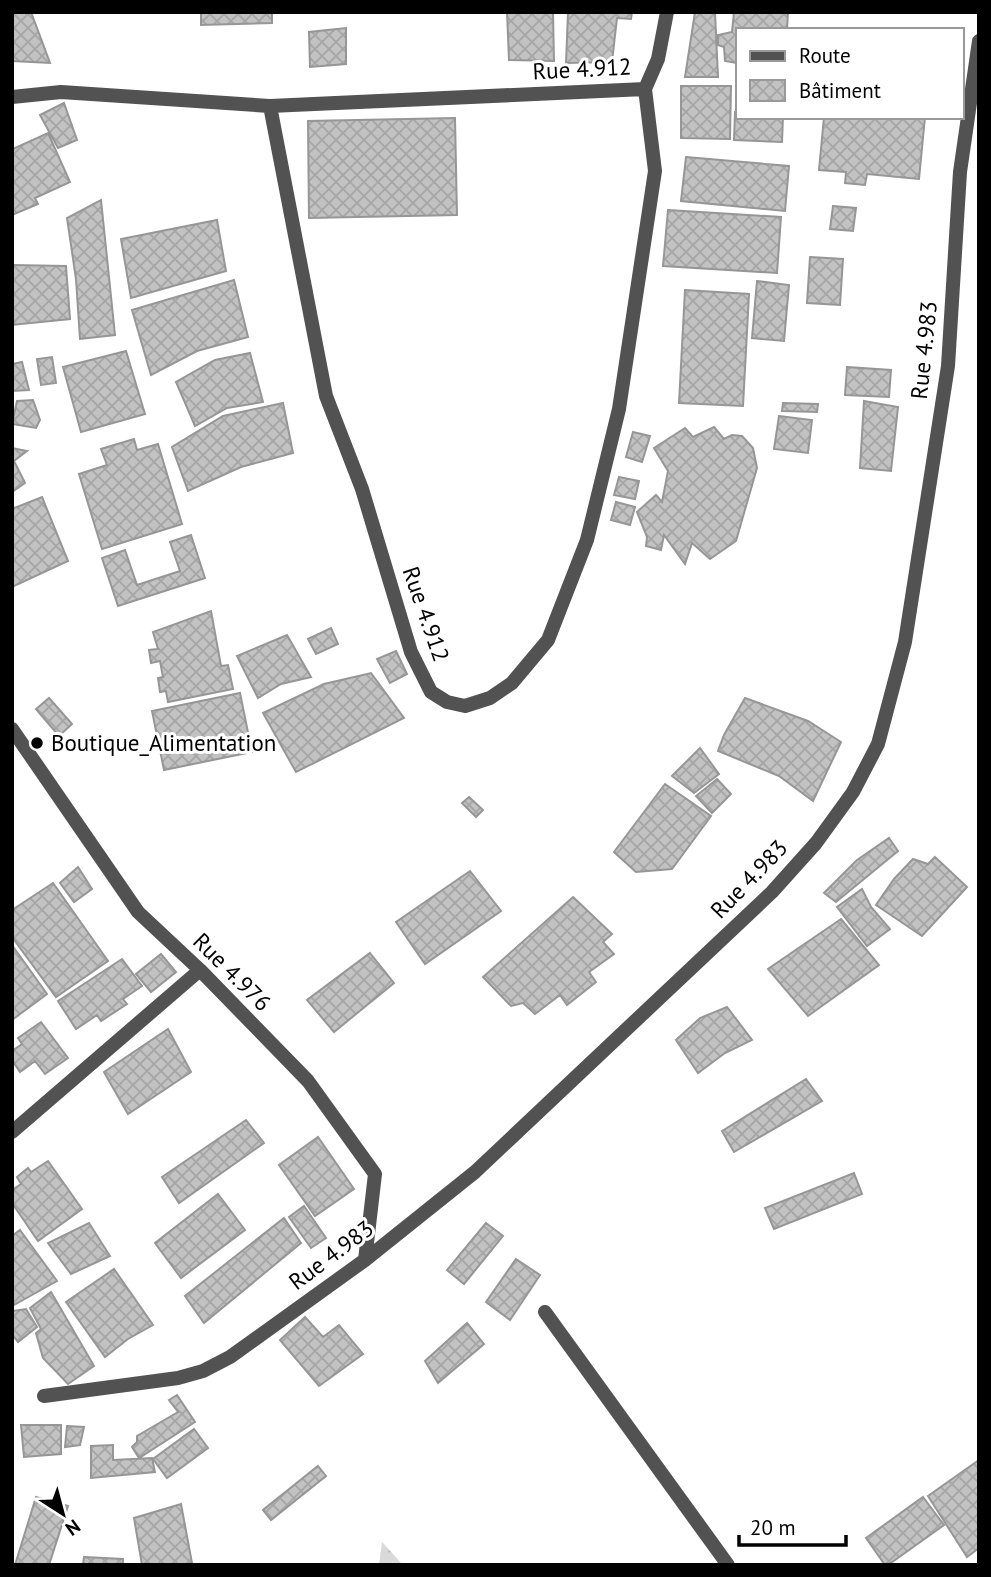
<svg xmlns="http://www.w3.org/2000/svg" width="991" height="1577" viewBox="0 0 991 1577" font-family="'PT Sans',sans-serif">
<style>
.forest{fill:url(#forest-firs)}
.building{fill:url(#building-cross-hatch);stroke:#969696;stroke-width:2}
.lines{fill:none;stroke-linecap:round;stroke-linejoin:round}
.minor{stroke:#525252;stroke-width:14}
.poi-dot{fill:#000;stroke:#fff;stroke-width:2.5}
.labels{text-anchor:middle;stroke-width:6;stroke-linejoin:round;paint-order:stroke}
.street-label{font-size:23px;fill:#000;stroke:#fff}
.poi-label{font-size:23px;fill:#000;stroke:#fff;text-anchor:start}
</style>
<defs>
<pattern id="forest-firs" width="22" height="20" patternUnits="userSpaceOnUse" patternTransform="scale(1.75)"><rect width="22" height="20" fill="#d9d9d9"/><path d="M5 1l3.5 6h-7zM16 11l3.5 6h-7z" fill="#b8b8b8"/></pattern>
<pattern id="building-cross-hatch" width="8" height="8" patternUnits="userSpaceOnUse" patternTransform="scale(1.75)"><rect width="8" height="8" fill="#c2c2c2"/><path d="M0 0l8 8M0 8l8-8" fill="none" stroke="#a5a5a5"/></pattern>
</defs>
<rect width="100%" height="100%" fill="#fff"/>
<path class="forest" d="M382 1542 403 1565H379Z"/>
<path class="building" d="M12 12H31L50 63 12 61Z
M201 12H272V23L201 25Z
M507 12H553L554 61 509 60Z
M568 12H632L631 19 617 18 612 62 566 63Z
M695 12H715L718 77H685Z
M734 12H788L787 30H737V63L725 61 724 47 718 45V35L732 32Z
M346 28V64L310 67 309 32Z
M681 86H731L730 139 681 138Z
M64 103 77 140 58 148 40 115Z
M735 112H737V117H783L782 142 734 140Z
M824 117H925L919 179 867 174 865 185 845 183 846 172 819 170Z
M455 118 457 215 309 218 308 121Z
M48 133 70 182 35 198 38 204 12 215V147L13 149Z
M686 157 789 166 785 211 681 201Z
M101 200 115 335 80 339 76 279 67 218Z
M833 206 856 208 853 231 830 229Z
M668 210 781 217 777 273 663 266Z
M217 220 226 271 131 298 121 239Z
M810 257 843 259 840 305 807 303Z
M12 265 66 266 70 319 12 325Z
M234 280 248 337 197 351 151 375 132 310Z
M757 281 789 285 784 341 752 338Z
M685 290 749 294 743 406 679 403Z
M126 351 145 414 81 432 63 367Z
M250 353 263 402 227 408 195 426 176 382 215 360Z
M52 357 56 383 41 385 37 359Z
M22 362 29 390 12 391V364Z
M847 367 891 370 889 397 845 395Z
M33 400 40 420 36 428 12 424 17 401Z
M864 401 898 407 891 471 860 468Z
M283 403 293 453 241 467 188 491 172 447 223 416Z
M783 403 818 404 817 412 782 411Z
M779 416 812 420 808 453 774 449Z
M714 427 724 439 732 435 742 436 753 448 757 468 736 541 710 559 692 543 685 564 664 535 661 550 646 546 647 537 637 512 656 495 662 502 668 471 654 448 685 428 693 437Z
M633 432 650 436 642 462 626 457Z
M134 439 137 450 158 444 182 524 102 549 79 474 107 465 101 449Z
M12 448 27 451 14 461 25 483 12 492Z
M619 477 639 481 635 499 614 495Z
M42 497 68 561 12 587V509Z
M616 502 635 507 630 525 611 520Z
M191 535 205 578 118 606 102 558 125 550 137 585 180 571 170 542Z
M211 611 221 666 228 665 233 689 168 702 166 691 160 692 158 678 163 677 160 661 151 663 149 650 158 649 153 632Z
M331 628 338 644 316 654 308 639Z
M287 635 311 677 281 684 258 698 237 656Z
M396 651 407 674 390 683 377 659Z
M371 673 404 718 296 772 263 713 324 684Z
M240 693 252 752 164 770 152 711Z
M49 698 72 724 59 736 36 709Z
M745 698 808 721 841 742 813 801 779 776 718 751 724 735Z
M700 748 719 774 694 793 672 776Z
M717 779 731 794 712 813 696 796Z
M665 784 711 816 672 869 636 872 614 852Z
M469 797 483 810 476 817 462 803Z
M889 838 898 851 836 902 824 893 857 860Z
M935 857 967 887 922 936 876 905 894 879 913 859 928 864Z
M78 867 92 889 74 902 60 883Z
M470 871 501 911 425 964 396 922Z
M53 883 108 961 56 997 12 937V910Z
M862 889 871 907 890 929 867 946 837 907Z
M573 897 612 934 603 942 614 954 589 972 596 982 567 1005 560 995 535 1014 523 1003 511 1006 483 977Z
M841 919 879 965 808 1016 768 969Z
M12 945 47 994 12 1020Z
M370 953 394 983 334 1032 307 1000Z
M161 954 176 972 151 992 136 974Z
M122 959 142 986 123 999 127 1004 101 1021 97 1015 76 1029 58 1001Z
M727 1007 752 1040 725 1053 698 1073 676 1040 700 1018Z
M41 1022 68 1058 45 1074 35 1061 20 1072 12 1060V1051L22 1044 18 1038Z
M168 1029 191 1072 128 1114 104 1072Z
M806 1079 822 1101 734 1152 722 1131Z
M246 1120 264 1143 179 1203 162 1177Z
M318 1137 354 1189 315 1216 279 1165Z
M48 1161 82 1209 38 1241 12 1203V1190L21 1184 17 1177 28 1168 31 1172Z
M854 1173 862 1194 774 1229 765 1208Z
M218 1194 245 1230 181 1278 155 1243Z
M304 1206 326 1238 311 1248 289 1217Z
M284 1218 301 1243 204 1323 185 1296Z
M89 1223 110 1256 71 1274 48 1243Z
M486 1223 503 1236 464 1284 447 1270Z
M20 1230 57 1281 14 1305 12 1302V1236Z
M516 1259 540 1275 510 1320 486 1302Z
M114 1269 153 1325 128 1339 105 1357 66 1302Z
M51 1292 94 1366 68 1384 43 1358 36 1333 41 1329 30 1308Z
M26 1309 37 1327 18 1342 12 1334V1311Z
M305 1317 323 1337 339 1325 363 1354 319 1386 280 1340Z
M467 1323 484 1344 438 1383 425 1361Z
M177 1395 195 1422 139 1458 132 1447 137 1442V1436L178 1412 169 1400Z
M21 1425H61V1454L24 1457Z
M67 1426 84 1427 80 1445 65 1447Z
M194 1429 208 1448 167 1478 153 1459Z
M113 1445V1460L152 1458 155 1472 91 1478V1446Z
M979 1460V1548L967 1557 928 1496Z
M318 1466 326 1476 271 1520 263 1510Z
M36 1497 68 1506 49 1565H15Z
M923 1497 944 1525 888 1565H885L866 1538Z
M181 1504 192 1563 185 1565H142L134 1518Z
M84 1557 123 1559V1565H83Z"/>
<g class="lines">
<path class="minor" d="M12 97 61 92 270 106 645 89 658 59 667 12
M270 106 326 396 362 489 411 652 431 692 447 702 465 706 490 698 512 683 548 640 587 540 619 409 655 171 645 89
M12 729 138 912 200 970 308 1081 375 1174 365 1260
M12 1132 200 970
M545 1312 728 1565
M44 1396 178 1378 203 1371 230 1357 365 1260 475 1172 772 892 816 843 853 792 878 744 905 642 948 366 960 172 979 41"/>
</g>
<circle class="poi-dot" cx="37" cy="743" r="7"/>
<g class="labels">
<g class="street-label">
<text transform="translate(582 69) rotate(-3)" y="8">Rue 4.912</text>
<text transform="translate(924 350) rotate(-84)" y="8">Rue 4.983</text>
<text transform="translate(426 614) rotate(71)" y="8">Rue 4.912</text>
<text transform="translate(749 879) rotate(-46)" y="8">Rue 4.983</text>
<text transform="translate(232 972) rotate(45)" y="8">Rue 4.976</text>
<text transform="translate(331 1255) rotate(-37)" y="8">Rue 4.983</text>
</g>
<g class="poi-label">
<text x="51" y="751">Boutique_Alimentation</text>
</g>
</g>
<rect width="991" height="1577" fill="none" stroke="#000000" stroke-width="28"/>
<rect x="736" y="28" width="228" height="91" fill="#ffffff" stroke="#999999" stroke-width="2"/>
<rect x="750" y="51" width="35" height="10" fill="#525252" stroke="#999999" stroke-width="2"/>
<text x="799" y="63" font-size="21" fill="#000000">Route</text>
<rect x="750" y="80" width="35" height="21" fill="url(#building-cross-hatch)" stroke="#999999" stroke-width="2"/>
<text x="799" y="98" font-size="21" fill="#000000">Bâtiment</text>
<g transform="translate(63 1514) rotate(144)" stroke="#ffffff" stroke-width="5" paint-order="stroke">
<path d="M0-5L12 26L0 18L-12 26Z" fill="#000000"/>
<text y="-10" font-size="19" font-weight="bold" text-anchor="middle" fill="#000000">N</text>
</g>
<path d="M739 1535v10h107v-10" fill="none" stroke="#000000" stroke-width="3.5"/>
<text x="750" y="1535" font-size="21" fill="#000000" stroke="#ffffff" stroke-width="5" paint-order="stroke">20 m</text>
</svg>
